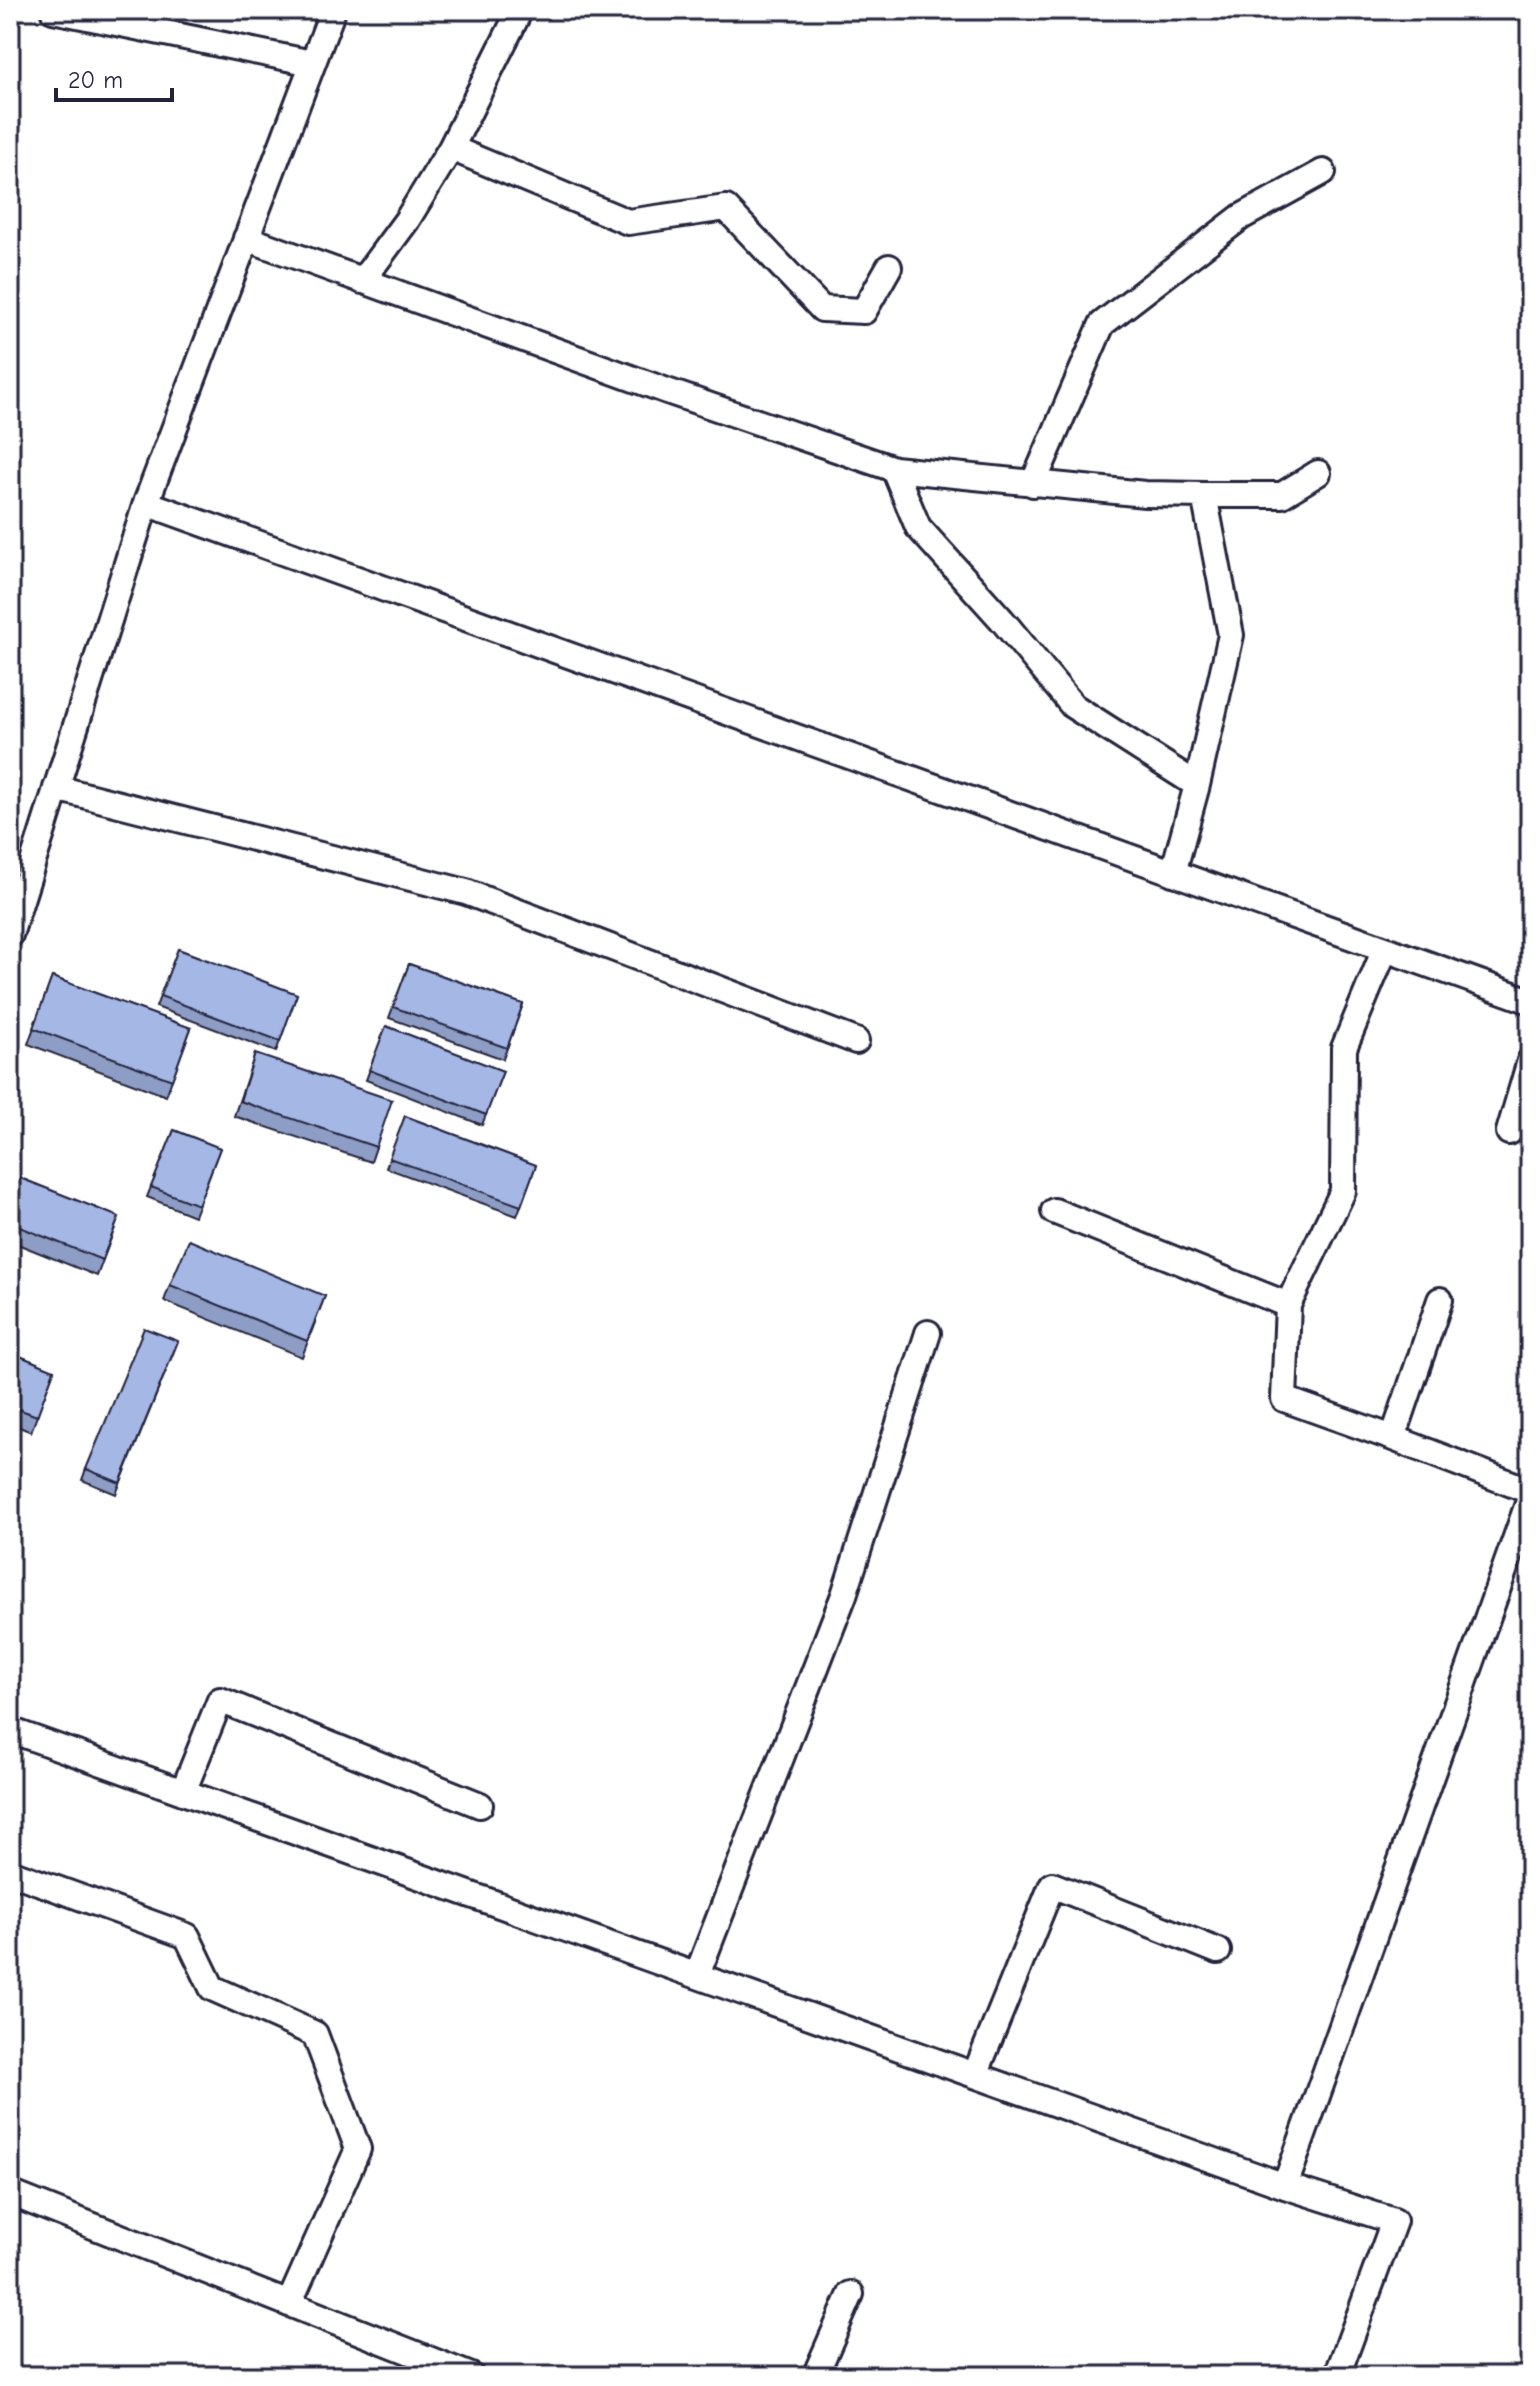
<svg xmlns="http://www.w3.org/2000/svg" width="1540" height="2386" viewBox="0 0 1540 2386" font-family="'Comic Neue',sans-serif">
<style>
.lines{fill:none;stroke-linecap:round;stroke-linejoin:round}
.lane-casing{stroke:#22223b;stroke-width:30}
.lane{stroke:#fff;stroke-width:24}
.wall{fill:#8d9dc5;stroke:#22223b;stroke-width:2}
.building{fill:#a4b7e5;stroke:#22223b;stroke-width:2}
</style>
<rect width="100%" height="100%" fill="#fff"/>
<filter id="ink" filterUnits="userSpaceOnUse"><feTurbulence type="fractalNoise" baseFrequency=".0125" numOctaves="2"/><feDisplacementMap in="SourceGraphic" scale="16" xChannelSelector="R" yChannelSelector="G"/><feConvolveMatrix kernelMatrix="1 2 1 2 8 2 1 2 1" color-interpolation-filters="sRGB"/></filter>
<g filter="url(#ink)">
<g class="lines">
<g class="lane-casing">
<path id="lane" d="M53 10 312 63
M451 148 628 222 726 208 822 309 864 311 889 267
M246 238 667 391 894 469 1145 494 1204 495H1282L1318 473
M362 281 407 220 451 148 520 10
M894 469 918 527 1002 620 1073 706 1197 785 1173 873
M1033 484 1102 324 1241 217 1323 172
M146 503 1530 1001
M1197 785 1231 635 1204 495
M56 788 466 892 856 1041
M10 935 146 503 333 10
M1509 1132 1530 1061
M1054 1211 1288 1305 1343 1191 1344 1048 1385 949
M1440 1300 1393 1438 1530 1491
M1288 1305 1284 1399 1393 1438
M10 1730 1285 2186 1394 2221 1337 2376
M183 1792 220 1700 480 1805
M13 1873 187 1936 212 1988 315 2034 358 2149 289 2304
M697 1975 844 1595 928 1333
M975 2075 1052 1885 1218 1951
M1285 2186 1530 1498
M10 2193 471 2376
M815 2376 851 2294"/>
</g>
<use href="#lane" class="lane"/>
</g>
<path class="wall" d="M178 949 297 994 276 1052 156 1007Z
M409 964 523 1004 503 1059 389 1018Z
M52 977 191 1028 166 1096 28 1044Z
M386 1026 503 1071 482 1125 366 1080Z
M255 1054 376 1147 371 1162 234 1116Z
M405 1116 536 1165 517 1216 386 1168Z
M174 1130 220 1148 194 1216 147 1197Z
M10 1174 119 1217 97 1276 10 1241Z
M170 1285 325 1296 302 1357 164 1301Z
M178 1341 116 1494 82 1480 86 1469Z
M10 1352 54 1370 31 1432 10 1423Z"/>
<path class="building" d="M178 949 297 994 280 1041 160 996Z
M409 964 523 1004 507 1048 393 1007Z
M52 977 191 1028 172 1080 33 1028Z
M386 1026 503 1071 486 1115 369 1070Z
M255 1054 392 1100 376 1147 240 1101Z
M405 1116 536 1165 521 1206 389 1158Z
M174 1130 220 1148 198 1205 151 1187Z
M10 1174 119 1217 102 1260 10 1223Z
M189 1240 325 1296 307 1341 170 1285Z
M144 1328 178 1341 120 1483 86 1469Z
M10 1352 54 1370 37 1416 10 1406Z"/>
</g>
<rect width="1540" height="2386" fill="none" stroke="#fff" stroke-width="40"/>
<rect x="20" y="20" width="1500" height="2346" fill="none" stroke="#22223b" stroke-width="3" filter="url(#ink)"/>
<path d="M56 88v12h116v-12" fill="none" stroke="#22223b" stroke-width="4"/>
<text x="68" y="88" font-size="24" fill="#22223b" stroke="#ffffff" stroke-width="6" paint-order="stroke">20 m</text>
</svg>
